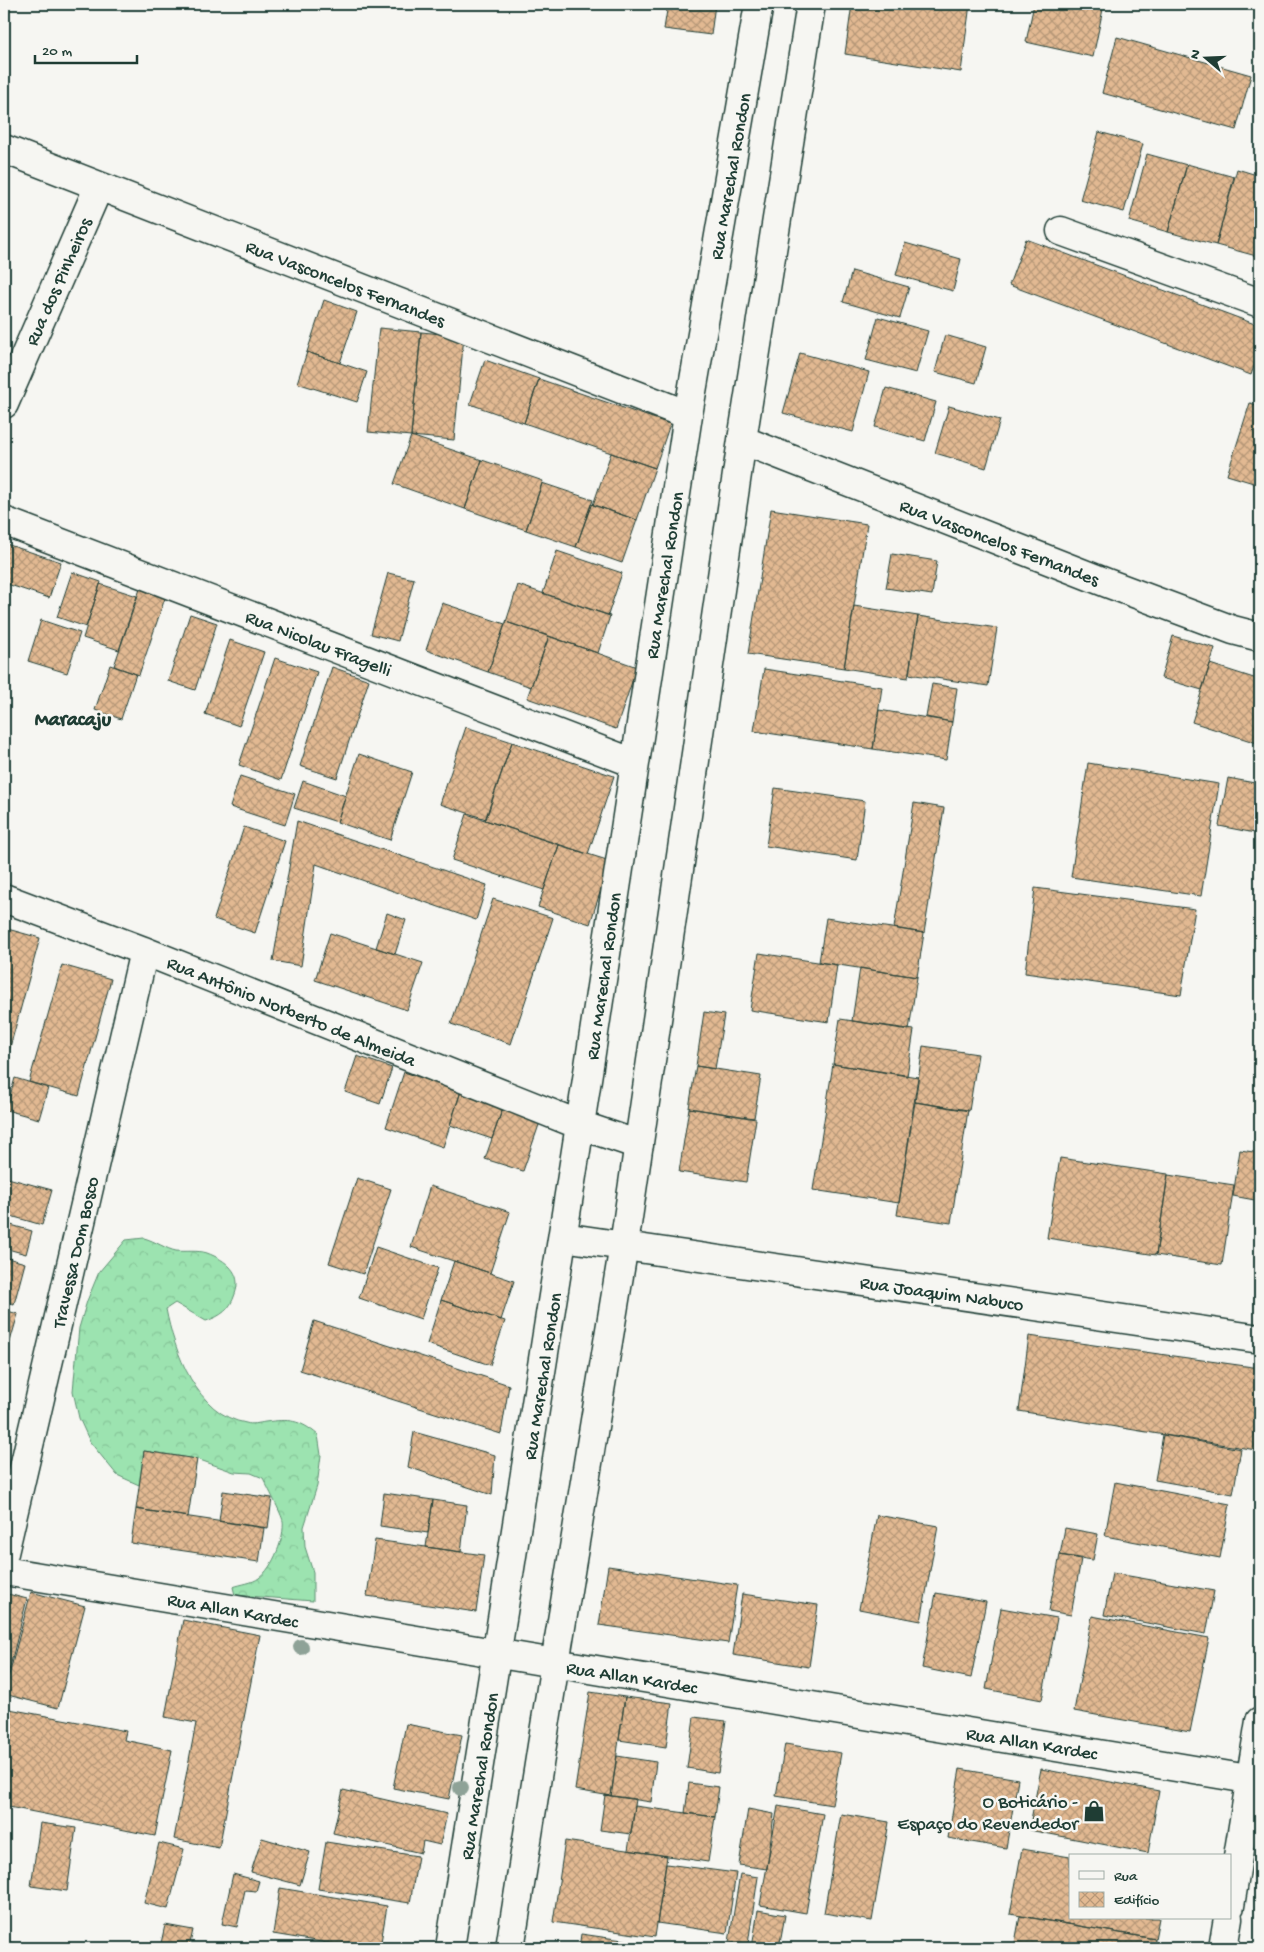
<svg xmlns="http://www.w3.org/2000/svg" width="1264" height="1952" viewBox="0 0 1264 1952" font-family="'Gochi Hand',sans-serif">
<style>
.forest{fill:url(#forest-crowns);stroke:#5e9072}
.building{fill:url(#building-cross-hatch);stroke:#1f3d34}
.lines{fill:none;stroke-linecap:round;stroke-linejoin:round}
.minor-casing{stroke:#1f3d34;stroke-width:31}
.minor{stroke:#f6f6f2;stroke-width:28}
.tree{fill:#8ea297}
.labels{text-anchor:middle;stroke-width:5;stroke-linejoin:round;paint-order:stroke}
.street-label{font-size:19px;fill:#1f3d34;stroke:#f6f6f2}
.poi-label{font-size:19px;fill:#1f3d34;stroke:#f6f6f2;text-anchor:end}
.neighbourhood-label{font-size:20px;font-weight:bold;fill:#1f3d34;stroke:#f6f6f2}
</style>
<defs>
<pattern id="forest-crowns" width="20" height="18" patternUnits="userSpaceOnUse" patternTransform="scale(1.25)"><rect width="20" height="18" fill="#9ce3b0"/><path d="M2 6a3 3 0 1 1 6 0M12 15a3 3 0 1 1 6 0" fill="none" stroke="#86c498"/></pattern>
<pattern id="building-cross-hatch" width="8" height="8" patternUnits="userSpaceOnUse" patternTransform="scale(1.25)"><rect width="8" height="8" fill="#e2b992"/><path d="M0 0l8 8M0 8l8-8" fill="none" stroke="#b79878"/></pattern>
</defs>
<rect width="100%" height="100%" fill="#f6f6f2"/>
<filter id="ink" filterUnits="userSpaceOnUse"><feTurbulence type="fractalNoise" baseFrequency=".02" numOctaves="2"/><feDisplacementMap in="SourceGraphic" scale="10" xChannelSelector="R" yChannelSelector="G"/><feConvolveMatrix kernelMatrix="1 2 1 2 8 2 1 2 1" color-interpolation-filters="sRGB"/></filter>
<g filter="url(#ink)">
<path class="forest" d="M144 1238C155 1241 166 1249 176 1251 186 1252 198 1250 207 1253 226 1260 243 1273 235 1294 230 1310 221 1316 206 1321L175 1303 166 1309C174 1351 197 1415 246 1423 252 1425 259 1423 265 1422 289 1419 299 1419 318 1435L321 1455 317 1486 304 1527 305 1547 313 1572V1601L235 1595 233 1587C241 1584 253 1583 259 1578 273 1568 285 1537 283 1521 282 1515 267 1486 263 1478L251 1473 234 1472 197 1459 144 1451 139 1485 117 1475 90 1442 79 1418 73 1391 79 1328 87 1301 99 1272 126 1240Z"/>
<path class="building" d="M668 4H715L711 35 664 29Z
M852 4H970L961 72 845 54Z
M1034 4H1078L1103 9 1093 57 1026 42Z
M1117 37 1251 75 1236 130 1102 93Z
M1099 132 1143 144 1124 212 1080 200Z
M1147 154 1187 165 1168 232 1129 221Z
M1187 164 1234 177 1216 245 1168 232Z
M1237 169 1260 176V257L1216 245Z
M1026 239 1260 326V349L1251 375 1009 285Z
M905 243 961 259 953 291 896 275Z
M852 271 909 287 900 318 843 302Z
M324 300 357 312 340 363 307 352Z
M878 317 928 331 916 373 866 360Z
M379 328 421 332 411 436 368 432Z
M421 332 464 336 454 440 411 436Z
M945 335 986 347 976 383 935 372Z
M307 352 367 372 357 402 297 383Z
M800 353 869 372 853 432 783 413Z
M485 360 539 379 524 423 470 404Z
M539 379 670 424 655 468 524 423Z
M886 388 936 402 925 441 875 427Z
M1250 403 1260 406V485L1227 475Z
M949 406 1000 420 986 468 935 453Z
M411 436 482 460 465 509 394 484Z
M611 453 655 468 637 520 593 505Z
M482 460 543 481 526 530 465 509Z
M542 483 593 500 576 547 526 530Z
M591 504 637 520 622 563 576 547Z
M771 509 867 524 844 668 748 654Z
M6 544 61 562 49 598 4 583V551Z
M557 551 622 573 608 615 543 593Z
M892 554 937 561 932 595 886 588Z
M72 572 101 582 86 627 57 617Z
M388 573 414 579 398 641 371 634Z
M100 584 137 596 119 650 83 638Z
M518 585 610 616 598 653 506 622Z
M140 589 165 598 139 675 114 666Z
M442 603 505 624 488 672 426 650Z
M854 606 918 616 908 678 844 668Z
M190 614 217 623 195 690 168 681Z
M918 616 997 628 988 686 909 674Z
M41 620 80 633 67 673 28 661Z
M506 622 549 636 531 687 488 672Z
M549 636 637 667 616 729 527 698Z
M1173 636 1215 648 1202 690 1161 678Z
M230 640 264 652 239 726 205 714Z
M275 658 317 672 281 780 239 765Z
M1210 664 1260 680V744L1192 722Z
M110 665 136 674 121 719 95 710Z
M332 667 369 680 337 778 300 766Z
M764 669 882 687 873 749 754 731Z
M932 684 957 688 952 722 926 717Z
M879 710 952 722 946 760 873 749Z
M466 727 512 742 486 819 440 804Z
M512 742 614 776 588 854 485 820Z
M359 754 412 772 390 840 337 822Z
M1088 763 1219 784 1201 896 1071 877Z
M240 776 295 794 285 825 230 807Z
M1228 778 1260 784V834L1219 826Z
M303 781 346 796 337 822 294 808Z
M775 788 865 801 857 860 766 846Z
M914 803 944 808 924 933 894 928Z
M467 814 559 845 544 890 452 860Z
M297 821 487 885 476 920 316 864 301 966 273 961Z
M244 827 285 841 255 933 214 919Z
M559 845 610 861 590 924 538 907Z
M1035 888 1195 909 1181 995 1025 973Z
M493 899 553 918 511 1044 451 1024Z
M387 913 406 920 395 954 376 948Z
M826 918 924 933 917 977 819 962Z
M4 928 40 938 4 1069Z
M330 933 423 963 407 1010 315 980Z
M759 953 837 965 829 1022 750 1010Z
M62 965 111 979 79 1096 29 1082Z
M860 968 917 977 909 1030 852 1021Z
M704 1012 724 1015 715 1069 696 1066Z
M840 1019 914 1030 907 1076 833 1064Z
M923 1046 978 1054 969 1111 915 1102Z
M357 1056 392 1068 380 1104 345 1092Z
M833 1064 918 1077 899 1203 813 1190Z
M696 1066 761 1076 754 1118 689 1108Z
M404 1072 461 1091 443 1147 386 1127Z
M15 1078 48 1088 39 1119 6 1110Z
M461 1091 504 1105 492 1139 450 1125Z
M915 1102 968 1110 951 1223 897 1215Z
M503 1107 541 1119 523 1171 485 1159Z
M689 1108 756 1119 746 1182 679 1172Z
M1240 1150 1260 1153V1201L1233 1196Z
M1060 1158 1168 1174 1156 1255 1047 1238Z
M1168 1175 1234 1185 1222 1265 1156 1255Z
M4 1177 52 1190 42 1225 4 1214Z
M357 1178 391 1189 363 1274 329 1263Z
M430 1186 510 1212 490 1273 411 1247Z
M4 1223 32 1231 26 1254 4 1248Z
M376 1247 438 1268 421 1319 359 1298Z
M4 1257 25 1263 14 1304 4 1301Z
M454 1261 514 1281 501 1320 441 1300Z
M441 1300 505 1321 490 1365 427 1344Z
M4 1310 18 1314 5 1359 4 1358Z
M314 1321 509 1385 501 1434 300 1370Z
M1029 1336 1260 1368V1428L1256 1450 1019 1411Z
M414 1432 495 1455 492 1495 408 1467Z
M1163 1435 1241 1449 1233 1494 1155 1480Z
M144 1451 197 1459 188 1517 136 1509Z
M1115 1482 1230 1504 1220 1558 1105 1536Z
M223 1491 272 1498 268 1528 219 1521Z
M384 1493 433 1500 428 1533 380 1526Z
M433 1500 467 1505 461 1552 426 1547Z
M136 1509 264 1528 259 1562 131 1543Z
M877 1515 938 1526 921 1621 859 1609Z
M1065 1528 1098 1534 1093 1560 1060 1555Z
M375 1540 484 1555 476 1612 367 1596Z
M1060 1555 1081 1559 1071 1615 1049 1611Z
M608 1566 737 1585 728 1643 599 1625Z
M1112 1573 1214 1591 1206 1634 1104 1615Z
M31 1592 85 1606 58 1708 4 1694Z
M4 1593 27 1599 5 1687H4Z
M936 1593 986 1602 971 1678 922 1668Z
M742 1594 818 1605 809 1667 733 1655Z
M1001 1608 1057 1618 1042 1700 986 1689Z
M1092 1616 1209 1638 1190 1732 1074 1711Z
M183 1620 260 1635 219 1848 174 1839 196 1723 165 1717Z
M590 1692 625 1697 611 1796 575 1790Z
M625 1697 672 1703 666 1747 619 1740Z
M4 1708 126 1731 124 1740 172 1750 155 1836 4 1806Z
M694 1717 726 1721 718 1773 687 1768Z
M406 1724 462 1735 449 1799 393 1788Z
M785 1744 841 1753 832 1805 776 1796Z
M617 1756 656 1762 651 1802 611 1796Z
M960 1769 1018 1779 1006 1848 948 1838Z
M1041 1769 1159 1791 1148 1853 1029 1830Z
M689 1783 719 1787 715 1817 685 1813Z
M343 1790 447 1814 440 1845 423 1841 421 1853 333 1833Z
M605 1795 636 1799 631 1834 600 1830Z
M635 1806 715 1817 708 1862 628 1850Z
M778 1806 823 1814 806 1913 760 1905Z
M748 1809 774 1814 767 1869 739 1865Z
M841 1814 889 1822 872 1921 824 1913Z
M40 1823 76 1828 67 1891 31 1886Z
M262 1838 310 1852 300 1885 251 1872Z
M565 1841 667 1856 655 1937 553 1922Z
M326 1842 418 1856 410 1903 318 1889Z
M159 1843 184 1849 168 1909 144 1903Z
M1022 1849 1070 1857V1918H1159L1155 1939 1010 1914Z
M666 1864 736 1873 727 1933 657 1923Z
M233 1874 259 1881 256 1891 245 1890 237 1927 222 1924Z
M740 1874 758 1877 748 1944 729 1942Z
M280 1888 387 1906 380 1948H358L273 1934Z
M758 1910 785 1915 779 1948H752Z
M1020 1916 1155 1939 1154 1948H1014Z
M165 1925 193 1930 189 1948H160Z
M581 1934 637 1942V1948H579Z
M4 1941 28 1946V1948H4Z"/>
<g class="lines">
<g class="minor-casing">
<path id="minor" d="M4 149 688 415
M1061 231 1260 303
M4 404 99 186
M742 440 1107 583 1233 630 1260 637
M4 521 634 763
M4 898 144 951 580 1125 639 1145
M563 1237 1260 1339
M4 1553 144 951
M4 1571 1260 1781
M1230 1906 1260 1721
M450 1948 580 1125 688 415 759 4
M510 1948 555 1663 624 1245 742 440 811 4
M1223 1948 1228 1918"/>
</g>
<use href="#minor" class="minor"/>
</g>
<g class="tree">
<circle cx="301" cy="1647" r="8"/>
<circle cx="461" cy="1788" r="8"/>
</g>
</g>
<defs>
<g id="shop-bare" transform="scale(1.725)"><path d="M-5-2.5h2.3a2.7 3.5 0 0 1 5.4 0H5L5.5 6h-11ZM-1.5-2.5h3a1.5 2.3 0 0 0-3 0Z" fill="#1f3d34" stroke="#f6f6f2" stroke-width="2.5" paint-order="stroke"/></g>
</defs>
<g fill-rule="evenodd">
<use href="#shop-bare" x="1094" y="1811"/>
</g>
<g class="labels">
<g class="street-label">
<text transform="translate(729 176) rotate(-80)" y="7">Rua Marechal Rondon</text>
<text transform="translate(57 281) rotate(-66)" y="7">Rua dos Pinheiros</text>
<text transform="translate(346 282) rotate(21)" y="7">Rua Vasconcelos Fernandes</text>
<text transform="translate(1000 541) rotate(21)" y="7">Rua Vasconcelos Fernandes</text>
<text transform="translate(663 575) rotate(-81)" y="7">Rua Marechal Rondon</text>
<text transform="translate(319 642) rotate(21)" y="7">Rua Nicolau Fragelli</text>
<text transform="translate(602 976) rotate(-82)" y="7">Rua Marechal Rondon</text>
<text transform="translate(292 1010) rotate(22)" y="7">Rua Antônio Norberto de Almeida</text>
<text transform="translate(74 1252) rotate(-77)" y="7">Travessa Dom Bosco</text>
<text transform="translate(942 1292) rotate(8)" y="7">Rua Joaquim Nabuco</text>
<text transform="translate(541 1376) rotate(-81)" y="7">Rua Marechal Rondon</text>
<text transform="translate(233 1609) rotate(10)" y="7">Rua Allan Kardec</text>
<text transform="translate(632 1676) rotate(9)" y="7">Rua Allan Kardec</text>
<text transform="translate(1032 1742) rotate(9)" y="7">Rua Allan Kardec</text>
<text transform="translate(478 1776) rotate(-81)" y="7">Rua Marechal Rondon</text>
</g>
<g class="poi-label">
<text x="1078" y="1807">O Boticário -<tspan x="1078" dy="22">Espaço do Revendedor</tspan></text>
</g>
<g class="neighbourhood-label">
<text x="73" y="725">Maracaju</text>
</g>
</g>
<rect width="1264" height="1952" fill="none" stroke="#f6f6f2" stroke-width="20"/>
<rect x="10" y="10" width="1244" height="1932" fill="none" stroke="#1f3d34" stroke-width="2" filter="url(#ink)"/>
<rect x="1069" y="1854" width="162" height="65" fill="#f6f6f2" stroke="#a0aca6"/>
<rect x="1079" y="1871" width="25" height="8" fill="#f6f6f2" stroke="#a0aca6"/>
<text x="1114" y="1880" font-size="15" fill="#1f3d34">Rua</text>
<rect x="1079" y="1892" width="25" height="15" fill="url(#building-cross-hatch)" stroke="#a0aca6"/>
<text x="1114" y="1904" font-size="15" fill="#1f3d34">Edifício</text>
<g transform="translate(1206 58) rotate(289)" stroke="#f6f6f2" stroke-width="4" paint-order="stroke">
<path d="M0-4L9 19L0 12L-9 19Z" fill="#1f3d34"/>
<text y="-8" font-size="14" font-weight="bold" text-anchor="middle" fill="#1f3d34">N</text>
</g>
<path d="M35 55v8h102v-8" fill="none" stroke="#1f3d34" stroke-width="2.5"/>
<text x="42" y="55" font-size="15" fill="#1f3d34" stroke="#f6f6f2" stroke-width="4" paint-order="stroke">20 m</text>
</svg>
